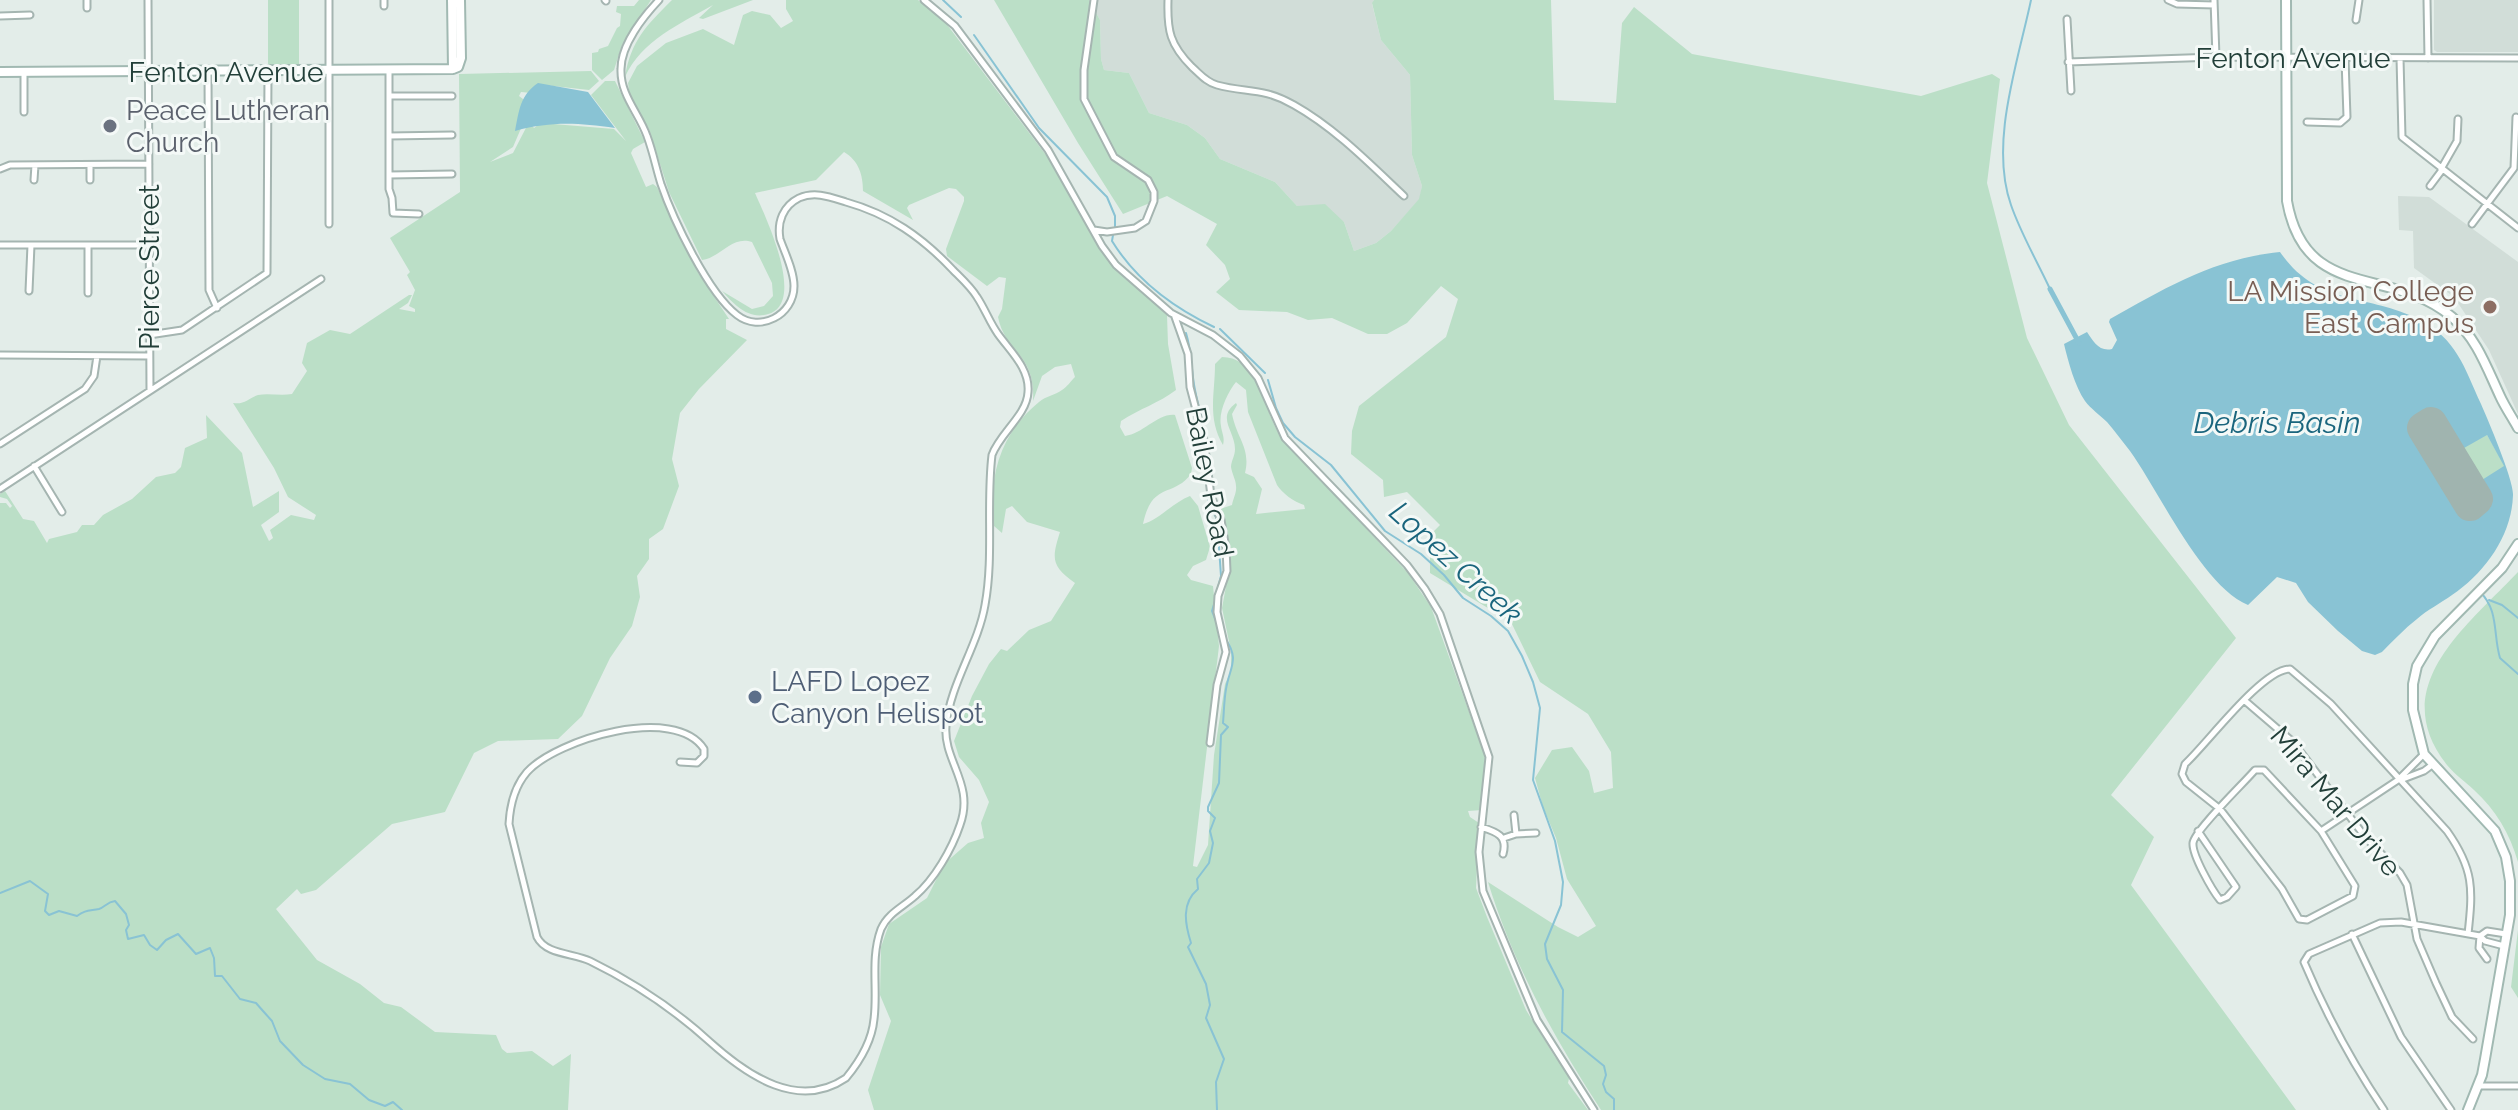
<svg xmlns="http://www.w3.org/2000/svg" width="2518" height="1110" viewBox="0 0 2518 1110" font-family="Raleway,sans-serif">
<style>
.built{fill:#d1ddd8}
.green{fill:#bbdfc7}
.water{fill:#89c3d4;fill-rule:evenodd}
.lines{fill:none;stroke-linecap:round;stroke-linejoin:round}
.stream{stroke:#89c3d4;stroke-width:2}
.canal{stroke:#89c3d4;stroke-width:5}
.runway{stroke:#a0b4af;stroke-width:32}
.street-casing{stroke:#a5b5b1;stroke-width:9}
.secondary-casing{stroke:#a1b9b2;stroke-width:12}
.street{stroke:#fff;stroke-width:5}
.secondary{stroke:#fff;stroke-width:8}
.worship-dot{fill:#6b7280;stroke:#f4f9f7;stroke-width:3}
.education-dot{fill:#8d6e63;stroke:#f4f9f7;stroke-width:3}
.service-dot{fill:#5c6f8a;stroke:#f4f9f7;stroke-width:3}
.labels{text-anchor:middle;stroke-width:6;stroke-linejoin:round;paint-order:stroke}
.street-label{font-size:28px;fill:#223f39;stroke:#f4f9f7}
.worship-label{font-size:28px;fill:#5b616d;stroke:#f4f9f7;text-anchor:start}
.education-label{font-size:28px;fill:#785e54;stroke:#f4f9f7;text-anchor:end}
.service-label{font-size:28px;fill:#4e5e75;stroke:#f4f9f7;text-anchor:start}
.water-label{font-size:30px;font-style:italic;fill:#1a657d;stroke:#f4f9f7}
</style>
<rect width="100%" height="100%" fill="#e3ede9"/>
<path class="built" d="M1089 0H1374L1372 4 1381 40 1410 75 1412 155 1422 186 1420 199 1391 231 1376 243 1354 251 1344 222 1297 206 1275 182 1220 159 1205 138 1187 125 1149 113 1129 73 1104 70 1101 59 1100 20Z
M2434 0H2518V52H2437L2434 50Z
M2398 196 2429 197 2518 262V414L2489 350 2454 297 2414 268 2413 231 2399 230Z"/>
<path class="green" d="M268 0H299V65L268 66Z
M639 0H651L622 45 614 70 602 80 592 70V53L598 52 599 49 608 46 617 28 620 26 621 14 616 12 617 6H634Z
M672 0H753L703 19 699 18 713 5C680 24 642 40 625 77 631 40 647 25 672 0Z
M786 0H918L942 18 1049 159 1105 257 1167 315 1168 344 1176 390C1159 403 1139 409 1121 421L1120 427 1125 436C1143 434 1158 413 1175 415L1192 468 1191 474C1173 498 1152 481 1143 524 1157 521 1174 502 1190 496L1198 506 1210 547 1206 560 1193 566 1187 575 1191 580 1213 586 1219 646 1193 866 1197 867 1208 845 1214 755 1225 684 1231 671V651L1222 608 1231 559 1227 529 1220 509 1232 505C1233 499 1237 492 1236 486 1236 480 1232 474 1231 467 1231 461 1235 456 1235 449 1235 431 1216 418 1236 403L1237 405 1232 414C1237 439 1251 448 1245 473L1254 477 1262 489 1256 514 1305 509 1304 505C1294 502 1282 493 1277 485L1248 412 1246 390 1236 382C1228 392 1218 412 1221 426 1222 434 1225 437 1223 445 1207 417 1215 395 1215 364L1222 357C1260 357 1264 412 1281 438L1408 573 1431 607 1485 756 1482 810 1468 811 1470 817 1479 823 1476 888 1487 917 1526 1010 1555 1057 1570 1074 1568 1083 1588 1110H874L868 1090 891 1021 880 995 881 947 889 924 927 898 944 864 968 843 984 838 981 823 989 802 979 780 959 757 954 741 972 696 989 664 1001 649 1007 651 1029 630 1051 621 1075 583C1052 566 1051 560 1060 532L1027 522 1012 506 1006 509 1002 533 994 526C988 476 1000 434 1039 402 1046 396 1055 395 1062 390 1067 387 1071 381 1075 377L1071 364 1055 367 1042 376 1033 401C1036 353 1005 353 998 317L1002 309 1006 278 999 277 987 286 947 256 946 249 964 201V197L956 189 949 188 909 205 907 208 913 220 863 191C863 175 859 161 844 152L816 180 755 193C765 216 810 309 764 315 746 318 733 303 722 291L752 309 764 306 773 296 772 283 752 242C732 235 720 258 702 260L669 192 649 129 630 98 628 83 637 66 666 43 703 29 734 45 743 15 752 11 770 15 781 28 793 21 786 9Z
M994 0H1089L1100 20 1101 59 1104 70 1129 73 1149 113 1187 125 1205 138 1220 159 1275 182 1297 206 1325 204 1344 222 1354 251 1376 243 1391 231 1419 199 1422 186 1412 155 1410 75 1381 40 1372 3 1374 0H1551L1554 100 1616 103 1622 23 1634 7 1692 54 1921 96 1992 74 2000 79 1987 183 2027 338 2069 425 2236 638 2111 795 2154 837 2131 885 2296 1110H1601C1553 1036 1514 966 1488 882L1558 927 1578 937 1596 926 1567 879 1556 838 1543 807 1535 778 1552 750 1572 747 1589 771 1594 793 1613 788 1611 752 1588 714 1540 682 1511 622 1430 573V535L1440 525 1407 492 1384 497 1383 480 1351 454 1352 431 1359 406 1446 337 1458 299 1441 286 1407 323 1387 334H1368L1332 318 1308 320 1287 312 1239 310 1216 292 1230 279 1225 265 1206 245 1217 224 1167 196 1123 214 1078 143Z
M591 71 599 81 589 90 544 85 532 93 521 92 519 96 531 105 513 147 490 162 513 153 529 122 534 128 541 123 614 129 626 141 591 95 605 81H615L645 142 633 149 631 153 646 187 653 184 657 187 697 271 729 319H726V329L747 340 699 389 680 413 672 459 679 486 663 529 649 539V559L637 576 640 597 632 626 610 658 582 716 558 739 498 741 474 753 445 812 392 824 316 890 301 894 297 889 276 909 317 960 360 984 384 1003 401 1007 435 1032 496 1035 502 1049 507 1053 532 1051 553 1066 571 1054 568 1110H0V503H6L10 508 12 506 7 499 0 497V494L5 491 23 519 34 521 47 543 49 539 77 532 82 525H94L103 515 132 499 156 477 175 473 181 467 185 448 207 438 206 415 242 453 253 507 279 491V512L261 525 269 541 273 538 270 530 291 515 314 520 316 515 288 497 274 468 233 403C245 405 248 398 258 395 268 393 281 396 292 394L307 371 302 363 307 343 330 330 350 334 409 295H412L408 303 399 309 415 312V309L409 306 415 290 407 275 410 272 390 238 460 192 459 74Z
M2437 417 2487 435 2505 466 2483 500 2466 511 2417 428Z
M2518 572V862C2510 834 2496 810 2474 790 2466 782 2455 775 2447 765 2385 687 2467 626 2518 572Z
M2518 930V998L2511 987Z"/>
<path class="water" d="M538 83 588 92 615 128C578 123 552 121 515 131 519 111 520 95 538 83Z
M2280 252C2318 307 2366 293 2418 319 2457 339 2464 367 2481 404 2488 420 2514 481 2513 495 2512 535 2485 573 2452 595 2441 603 2427 610 2417 619 2404 629 2393 641 2382 652L2375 655 2362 651 2338 631 2308 602 2296 583 2277 577 2248 605C2202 586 2159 491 2130 451 2122 441 2115 431 2107 422 2100 415 2091 409 2085 401 2075 387 2068 361 2064 344L2087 332C2093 341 2099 352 2112 349L2117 340 2109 322 2110 319C2165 288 2216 258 2280 252ZM2436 417 2457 452 2487 435 2504 466 2474 485 2482 500 2467 511 2417 429Z"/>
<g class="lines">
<path class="stream" d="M943 0 961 17
M2031 0C2018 62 1989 143 2011 205 2021 234 2037 261 2050 289
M974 35 1039 128 1107 197 1115 216V227
M1113 235 1112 241C1136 280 1172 307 1214 327
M1220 329 1265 373
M1186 333C1192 352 1191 371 1195 390 1200 416 1209 438 1210 465
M1268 380 1276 408 1283 423 1295 437 1331 465 1385 531 1421 554 1444 575 1463 598 1491 616 1508 631 1522 656 1533 682 1540 708 1533 780 1555 841 1563 882 1561 905 1545 944 1547 959 1563 990 1562 1032 1604 1066 1606 1075 1603 1084 1606 1092 1614 1099V1110
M1207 484 1209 505 1217 519 1221 576 1217 591
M2480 592C2499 610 2493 635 2500 658L2518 674
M2489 600 2502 605 2518 618
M1215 601 1212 611 1219 629
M0 893 30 881 48 894 45 911 49 915 59 911 77 916C85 910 89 911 99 909 105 907 107 902 115 901L126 914 129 925 126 930 128 939 144 935 150 945 157 950 166 940 178 934 196 954 210 948 214 958 215 976H222L240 999 256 1003 263 1011 272 1021 280 1041 303 1065 325 1079 350 1084 369 1100 385 1106 393 1102 402 1110
M1217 1110 1216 1082 1224 1059 1206 1018 1210 1005 1206 984 1188 947 1191 943C1185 924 1181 903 1198 889L1197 879 1209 863 1213 843 1210 831 1215 818 1208 811V807L1219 783 1221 735 1228 727 1223 723C1224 712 1224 700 1226 689 1230 666 1240 660 1225 638"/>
<path class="canal" d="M2050 289 2079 343"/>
<path class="runway" d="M2431 423 2477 499 2470 505 2423 428Z"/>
<g class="street-casing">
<path id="street" d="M87 0V8
M148 0 150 390
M384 0V6
M605 0 606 1
M659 0C643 17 621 45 621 69 620 95 639 113 647 136 653 152 656 168 661 184 673 219 708 293 737 315 760 333 794 315 794 286 794 271 785 253 780 239 777 222 783 206 799 198 815 191 830 197 846 202 889 214 922 237 953 270 961 278 971 287 977 297 985 309 990 323 998 334 1011 352 1030 369 1028 392 1027 415 1000 433 992 455 986 505 994 556 985 605 978 646 950 684 946 726 943 761 975 784 960 825 952 849 934 880 915 896 903 907 888 913 881 929 870 959 878 989 874 1019 872 1041 860 1061 846 1078 799 1110 749 1077 710 1042 675 1010 633 982 590 961 574 953 546 955 537 937L509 824C510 805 514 787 527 772 557 739 675 704 704 749V756L697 763 680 762
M924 0 955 26 1048 150 1102 246 1116 265 1171 313 1213 335 1240 356 1258 378 1285 438 1407 565 1425 589 1440 614 1489 757 1479 852 1483 891 1537 1020 1594 1110
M1168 0C1167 31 1170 45 1192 67 1200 74 1206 82 1217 85 1246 93 1263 87 1294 105 1335 128 1370 164 1404 196
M2168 0 2177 4 2214 5
M2214 0 2216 57
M2427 0 2428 58
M0 16 30 15
M2067 19 2071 91
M2356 20 2359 0
M2400 58 2402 137 2518 228
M2068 62 2216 57 2518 58
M389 70V189L392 198 393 213 419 214
M208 72 209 290 217 308
M389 96H452
M24 112V73
M2307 122 2340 123 2347 117 2345 59
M389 136 452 135
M0 169 10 165 149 164
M2441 169 2457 141 2458 119
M389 175 452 174
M34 180 35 165
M90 180V165
M2430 186 2442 170
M329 224V0
M2472 224 2514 168 2516 117
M1094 230 1107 232 1135 228 1146 221 1154 201V192L1148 180 1114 157 1084 99V70L1094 0
M0 245H149
M29 291 31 245
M88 293V245
M1175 317 1188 354 1190 387 1204 440 1211 496 1221 520 1226 548 1227 571 1218 596 1217 612 1226 652 1217 685 1210 743
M149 335 182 330 267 273 268 72
M0 355 149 356
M0 444 85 389 94 376 97 356
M34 466 62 512
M0 489 321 279
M2244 700 2293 742 2366 838 2400 873 2407 885 2417 939 2436 983 2452 1017 2473 1039
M2403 779 2424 771 2432 765
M1514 815 1516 834
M1481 827C1497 832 1508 836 1503 854
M2198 831 2236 887 2227 897 2220 900C2212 890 2192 855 2193 843 2194 831 2244 783 2255 770H2264L2321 831 2355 886 2353 896 2307 920 2299 919 2282 889 2220 809 2186 782 2182 774 2185 764C2207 744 2262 669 2290 669L2331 704 2447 831C2474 869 2473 889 2468 934
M2321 831 2398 780 2424 754
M1504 838 1516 834 1536 833
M2352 934 2401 1037 2451 1110
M2480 936 2485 941 2504 946
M2480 936 2479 948 2487 959
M2478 1086H2518
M2384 1110C2353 1064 2326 1014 2304 962L2309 954 2380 923 2401 922 2480 936 2487 931 2506 934"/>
</g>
<g class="secondary-casing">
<path id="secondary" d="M452 0 453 69
M2286 0 2287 201C2305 303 2391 265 2452 317 2477 339 2486 366 2500 396 2505 407 2512 417 2518 428
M453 69 458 67 461 58 460 0
M0 72 453 69
M2468 1110 2482 1075 2485 1059 2510 915V881L2506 857 2495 831 2424 754 2413 710V684L2417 666 2435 636 2502 568 2518 544"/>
</g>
<use href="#street" class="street"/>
<use href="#secondary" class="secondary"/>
</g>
<circle class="worship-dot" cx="110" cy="126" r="8"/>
<circle class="education-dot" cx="2490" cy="307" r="8"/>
<circle class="service-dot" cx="755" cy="697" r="8"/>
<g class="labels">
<g class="street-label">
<text x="2293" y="68">Fenton Avenue</text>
<text x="226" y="82">Fenton Avenue</text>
<text transform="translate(149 267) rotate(-90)" y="10">Pierce Street</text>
<text transform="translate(1210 482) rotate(79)" y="10">Bailey Road</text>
<text transform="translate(2336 801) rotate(50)" y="10">Mira Mar Drive</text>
</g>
<g class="worship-label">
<text x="126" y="120">Peace Lutheran<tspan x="126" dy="32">Church</tspan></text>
</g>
<g class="education-label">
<text x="2474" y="301">LA Mission College<tspan x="2474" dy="32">East Campus</tspan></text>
</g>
<g class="service-label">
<text x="771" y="691">LAFD Lopez<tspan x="771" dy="32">Canyon Helispot</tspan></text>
</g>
<g class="water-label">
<text x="2277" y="433">Debris Basin</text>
<text transform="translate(1456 563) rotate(42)" y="10">Lopez Creek</text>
</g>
</g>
</svg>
